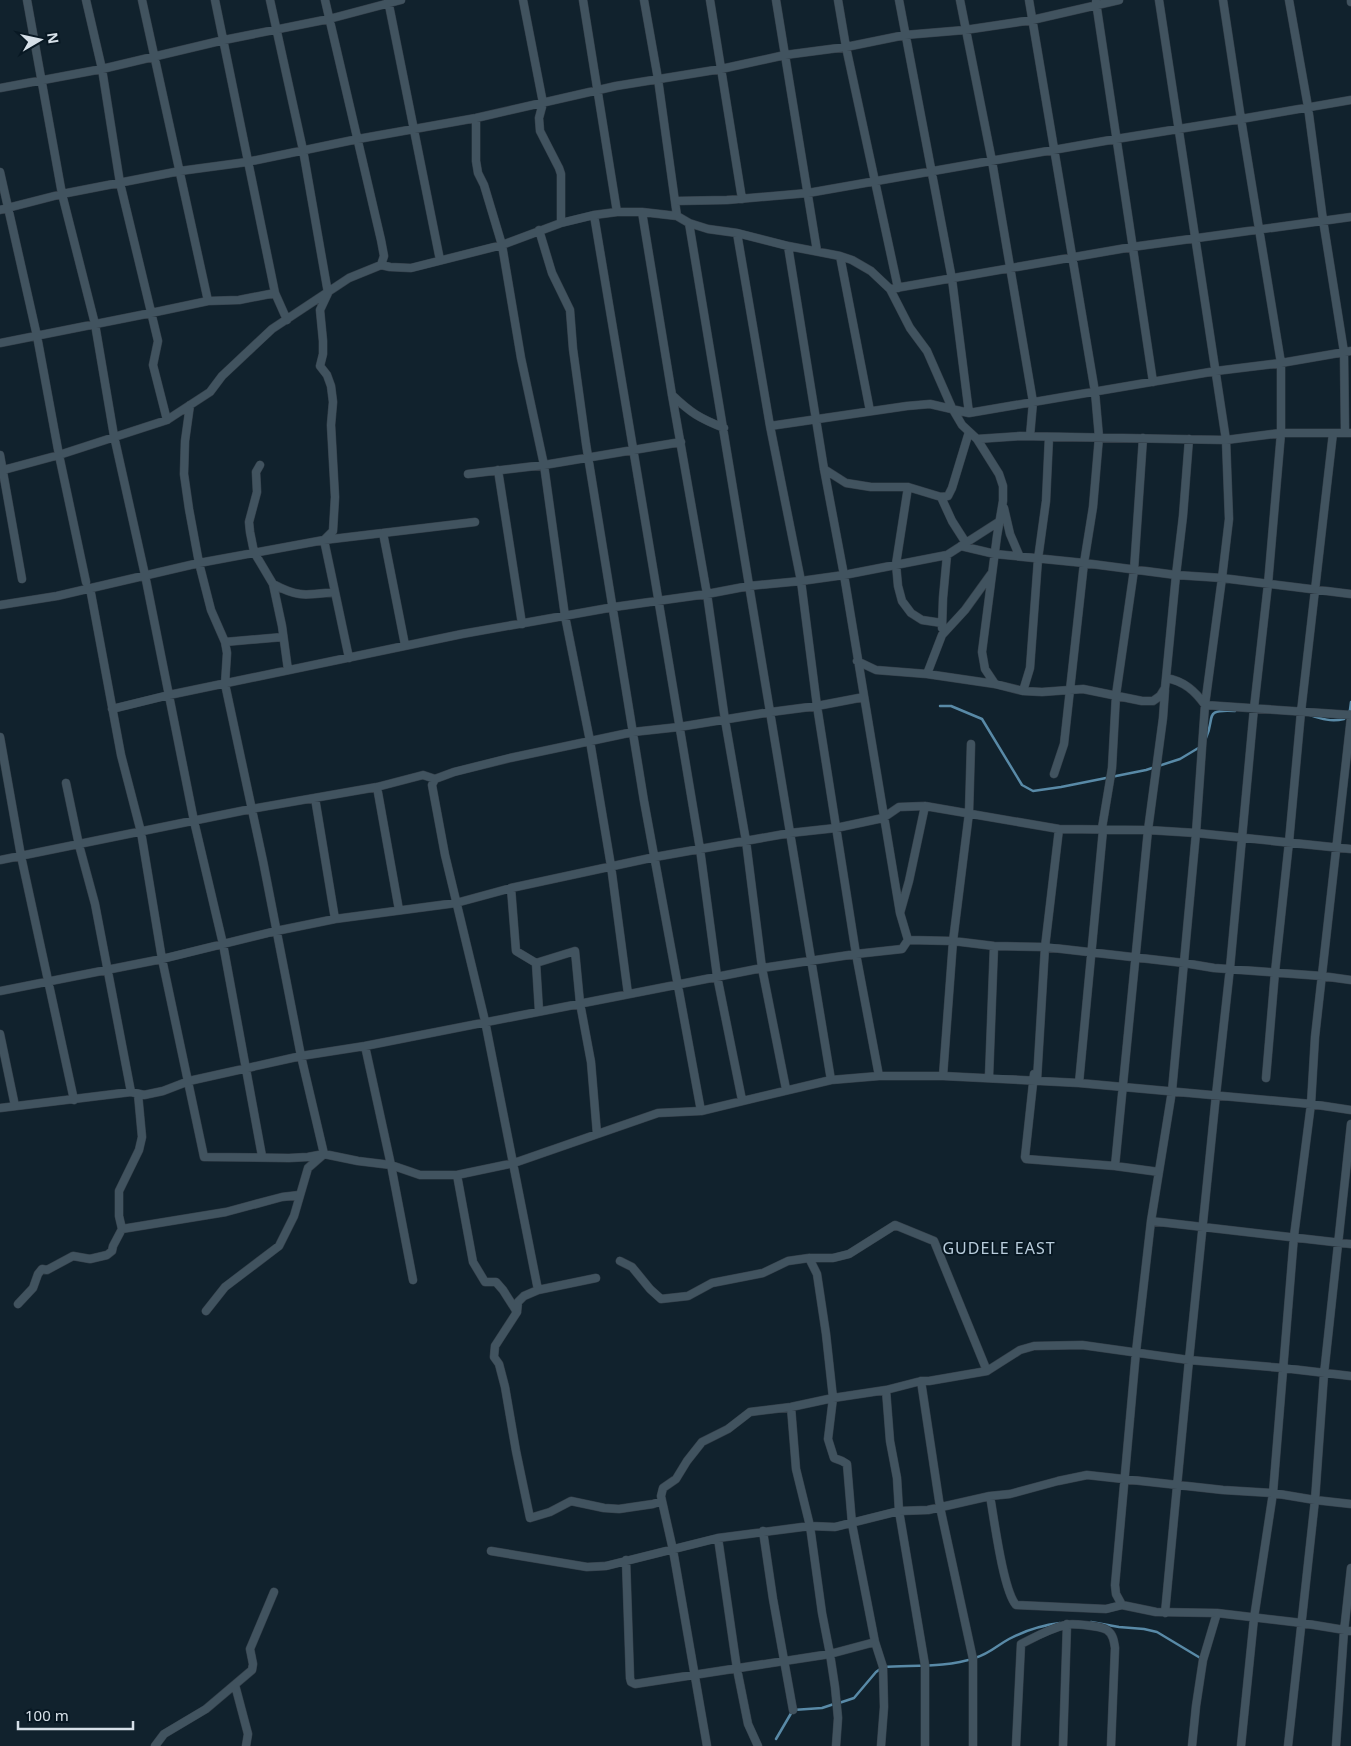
<svg xmlns="http://www.w3.org/2000/svg" width="1351" height="1746" viewBox="0 0 1351 1746" font-family="'Noto Sans',sans-serif">
<style>
.lines{fill:none;stroke-linecap:round;stroke-linejoin:round}
.stream{stroke:#598aa7;stroke-width:2.5}
.minor-casing{stroke:#333e48;stroke-width:9}
.minor{stroke:#41535f;stroke-width:8}
.labels{text-anchor:middle;stroke-width:4;stroke-linejoin:round;paint-order:stroke}
.neighbourhood-label{font-size:16px;letter-spacing:1px;fill:#b9cddc;stroke:#081823}
</style>
<rect width="100%" height="100%" fill="#11222d"/>
<g class="lines">
<path class="stream" d="M940 706H951L982 719 1022 785 1033 791 1061 787 1146 770 1180 759 1200 747
M1310 715C1322 719 1331 722 1344 719L1350 710 1351 702
M1206 738C1216 717 1202 709 1235 711
M1091 1622 1119 1627 1144 1629 1157 1632 1202 1659
M839 1703 854 1698 876 1672 883 1667C913 1665 946 1668 975 1658 991 1653 996 1646 1009 1639 1024 1631 1044 1625 1060 1623
M776 1739 793 1710 822 1708 834 1704"/>
<g class="minor-casing">
<path id="minor" d="M27 0 62 194 95 324 114 436 145 575 194 821 223 944 262 1156
M86 0 102 69 120 183 158 341 153 365 167 420
M142 0 208 301
M215 0 275 293 287 320
M270 0 303 150 328 293 320 310 323 341V354L320 366 327 375 331 386 333 402 331 425 335 497 333 531 324 540 349 658
M325 0 381 240 384 256 381 265
M388 0 440 260
M523 0 543 103 539 118 540 131 559 168 561 174V223
M583 0 617 212
M644 0 658 79 677 216
M710 0 742 199
M776 0 817 251
M838 0 846 47 898 288
M899 0 952 279 969 413
M960 0 992 161 1033 402 1030 436
M1029 0 1095 392 1099 437 1093 507 1084 563 1064 744 1054 774
M1159 0 1226 440 1229 519 1222 578 1205 705 1196 833 1172 1091 1151 1221 1136 1352 1115 1585 1116 1594 1122 1605 1156 1612 1217 1613 1302 1623 1351 1631
M1223 0 1241 119 1351 100
M1289 0 1308 107 1323 220 1344 352 1345 433
M1351 0V2
M1096 2 1153 382
M0 88 102 69 224 40 329 19 401 0
M476 118V161L478 173 484 185 502 245 521 358 544 465 565 616 590 741 611 866 628 994
M0 172 37 336 59 455 86 582
M675 201 727 200 808 193 1116 139 1241 119 1281 363V433L1268 584 1254 708 1230 968 1216 1095 1189 1360 1165 1613
M0 210 62 194 180 171 247 162 358 139 476 118 616 86 721 69 785 55 846 47 905 35 965 30 1032 20 1119 0
M594 215 700 849 717 976 742 1100
M689 223 831 1080
M539 230 552 273 570 310 573 349 586 444 644 801 701 1111
M737 233 770 426 801 581 817 706 856 954 879 1076
M788 246 824 469 844 575 900 913
M840 256 870 411
M890 289 1132 247 1351 217
M0 343 151 313 208 301 239 300 275 293
M672 395C691 413 699 418 724 428
M190 405 185 441 184 474 189 509 199 563 211 610 225 642 227 653 225 684 263 861 301 1056 324 1154 308 1168 294 1216 279 1246 225 1287 206 1311
M770 426 907 406 930 404 969 413 1216 371 1281 363 1351 351
M977 439 1020 436 1226 440 1281 433H1351
M0 455 22 579
M260 465 256 472 257 492 249 522 250 532 254 552 273 584 282 626 288 670
M824 469 846 483 871 487H908L941 497 948 496 952 488 969 432
M498 470 522 624
M0 471 59 455 167 420 210 392 222 376 272 329 349 278 381 265 390 267 411 268 502 245 561 223 594 215 617 212H642L677 216 689 223 708 229 737 233 788 246 840 256 852 260 871 271 890 289 910 328 927 351 952 408 962 425 977 439 999 474 1003 486V501L997 536 982 652 985 669 995 684
M468 474 544 465 681 442
M908 487 896 564 898 586 902 601 911 613 922 620 942 623
M941 497 952 521 966 543
M1004 508 1010 534 1019 555
M383 533 405 645
M961 546 995 554 1084 563 1176 575 1222 578 1351 594
M273 584C299 598 306 595 335 592
M90 588 121 755 141 832 162 959 204 1157 289 1158 308 1157 324 1154 358 1161 391 1165 420 1175H457L514 1163 658 1113 701 1111 831 1080 879 1076H943L1079 1083 1103 830
M0 605 57 596 199 563 324 540 475 522
M942 628 943 598 947 555
M225 642 283 637
M857 661 876 670 927 674 995 684 1023 691 1042 692 1083 689 1142 701H1153L1160 696 1165 688 1166 678 1176 575 1183 516 1189 439
M927 674 942 635 965 610 991 574
M1166 678C1184 681 1195 691 1205 705L1351 715
M1023 691 1030 668 1038 559 1046 501 1049 437
M112 709 169 695 462 634 614 607 707 594 749 586 801 581 844 575 947 555 1000 521
M0 737 21 856 74 1100
M66 783 79 845 95 904 131 1092
M377 787 399 910
M315 798 335 919
M1102 828 1112 768 1116 695 1134 570 1143 438
M0 860 251 809 377 787 423 775 435 779
M511 888 516 951 536 963 539 1011
M908 940 900 913 909 881 925 806
M536 963 575 951 580 1003 591 1062 597 1134
M0 991 162 959 276 931 335 919 456 903 511 888 655 857 790 833 836 828 883 818 899 807 925 806 1059 829 1148 830 1196 833 1351 849
M0 1034 15 1106
M365 1046 391 1165 413 1280
M1034 1074 1025 1157 1026 1159 1115 1166 1159 1172
M943 1076 953 941 969 813 971 744
M989 1077 994 946
M1266 1078 1275 972 1289 842 1301 712 1333 433
M1037 1080 1045 947 1059 829
M1079 1083 1311 1104 1351 1110
M786 1089 762 968 856 954 902 949 908 940 953 941 994 946 1045 947 1184 963 1214 968 1322 976 1351 980
M0 1108 131 1092 144 1095 163 1091 189 1081 301 1056 365 1046 762 968 746 841 725 720 707 594 672 395 642 212
M1115 1166 1148 830 1163 718 1165 690
M457 1175 473 1262 485 1282H496L503 1290 517 1312
M1151 1221 1351 1244
M122 1229 226 1212 282 1197 299 1195
M809 1258 817 1274 826 1334 833 1398 828 1439 834 1458 842 1461 847 1464 852 1524 875 1642 883 1667 884 1707 881 1746
M620 1261 632 1267 650 1289 661 1299 688 1296 712 1283 763 1273 788 1261 809 1258H833L849 1254 895 1225 934 1241 987 1371
M596 1278 538 1290 524 1296 518 1302 517 1312 495 1346 494 1357 499 1364 505 1387 516 1451 530 1518 550 1512 571 1501 604 1508 619 1509 653 1504 662 1501 673 1550 707 1746
M538 1290 485 1021 445 855 432 785 435 779 454 772 510 758 633 732 679 727 771 712 817 706 864 697
M18 1304 33 1288 38 1274 42 1269 47 1270 73 1256 90 1259 107 1255 112 1251 113 1246 122 1229 119 1216V1191L139 1150 142 1137 138 1094
M921 1381 940 1507 973 1659V1746
M886 1390 890 1441 897 1478 899 1511 925 1665V1746
M791 1407 796 1469 810 1526 822 1613 830 1654 835 1687 838 1718 836 1746
M990 1496C994 1518 1003 1590 1016 1605L1106 1609 1122 1605
M662 1501 661 1496 663 1488 676 1479 687 1461 702 1442 728 1429 750 1412 791 1407 833 1398 886 1390 921 1381H929L987 1371 1020 1350 1034 1346 1082 1345 1189 1360 1283 1368 1351 1376
M763 1531 773 1599 793 1710
M718 1538 737 1669 748 1724 758 1746
M491 1551 587 1567 606 1566 718 1538 810 1526 835 1527 899 1511 928 1510 990 1496 1010 1494 1058 1481 1087 1475 1223 1490 1273 1493 1315 1500 1351 1504
M626 1560 630 1678 631 1682 635 1684 830 1654 875 1642
M235 1685 248 1734 246 1746
M155 1746 164 1734 206 1709 252 1670 253 1664 250 1649 274 1592
M1016 1746 1021 1644C1035 1637 1049 1629 1065 1625 1072 1623 1101 1626 1107 1630 1113 1634 1114 1641 1115 1648L1111 1746
M1063 1746 1067 1624
M1192 1746 1196 1706 1203 1660 1217 1613
M1241 1746 1254 1618 1273 1493 1294 1236 1311 1104 1315 1037 1351 717
M1288 1746 1315 1500 1324 1374 1351 1124
M1336 1746 1344 1631 1351 1568"/>
</g>
<use href="#minor" class="minor"/>
</g>
<g class="labels">
<g class="neighbourhood-label">
<text x="999" y="1254">GUDELE EAST</text>
</g>
</g>
<g transform="translate(40 40) rotate(81)" stroke="#081823" stroke-width="4" paint-order="stroke">
<path d="M0-4L9 19L0 12L-9 19Z" fill="#d6e0e8"/>
<text y="-8" font-size="14" font-weight="bold" text-anchor="middle" fill="#d6e0e8">N</text>
</g>
<path d="M18 1721v8h115v-8" fill="none" stroke="#d6e0e8" stroke-width="2.5"/>
<text x="25" y="1721" font-size="15" fill="#d6e0e8" stroke="#081823" stroke-width="4" paint-order="stroke">100 m</text>
</svg>
